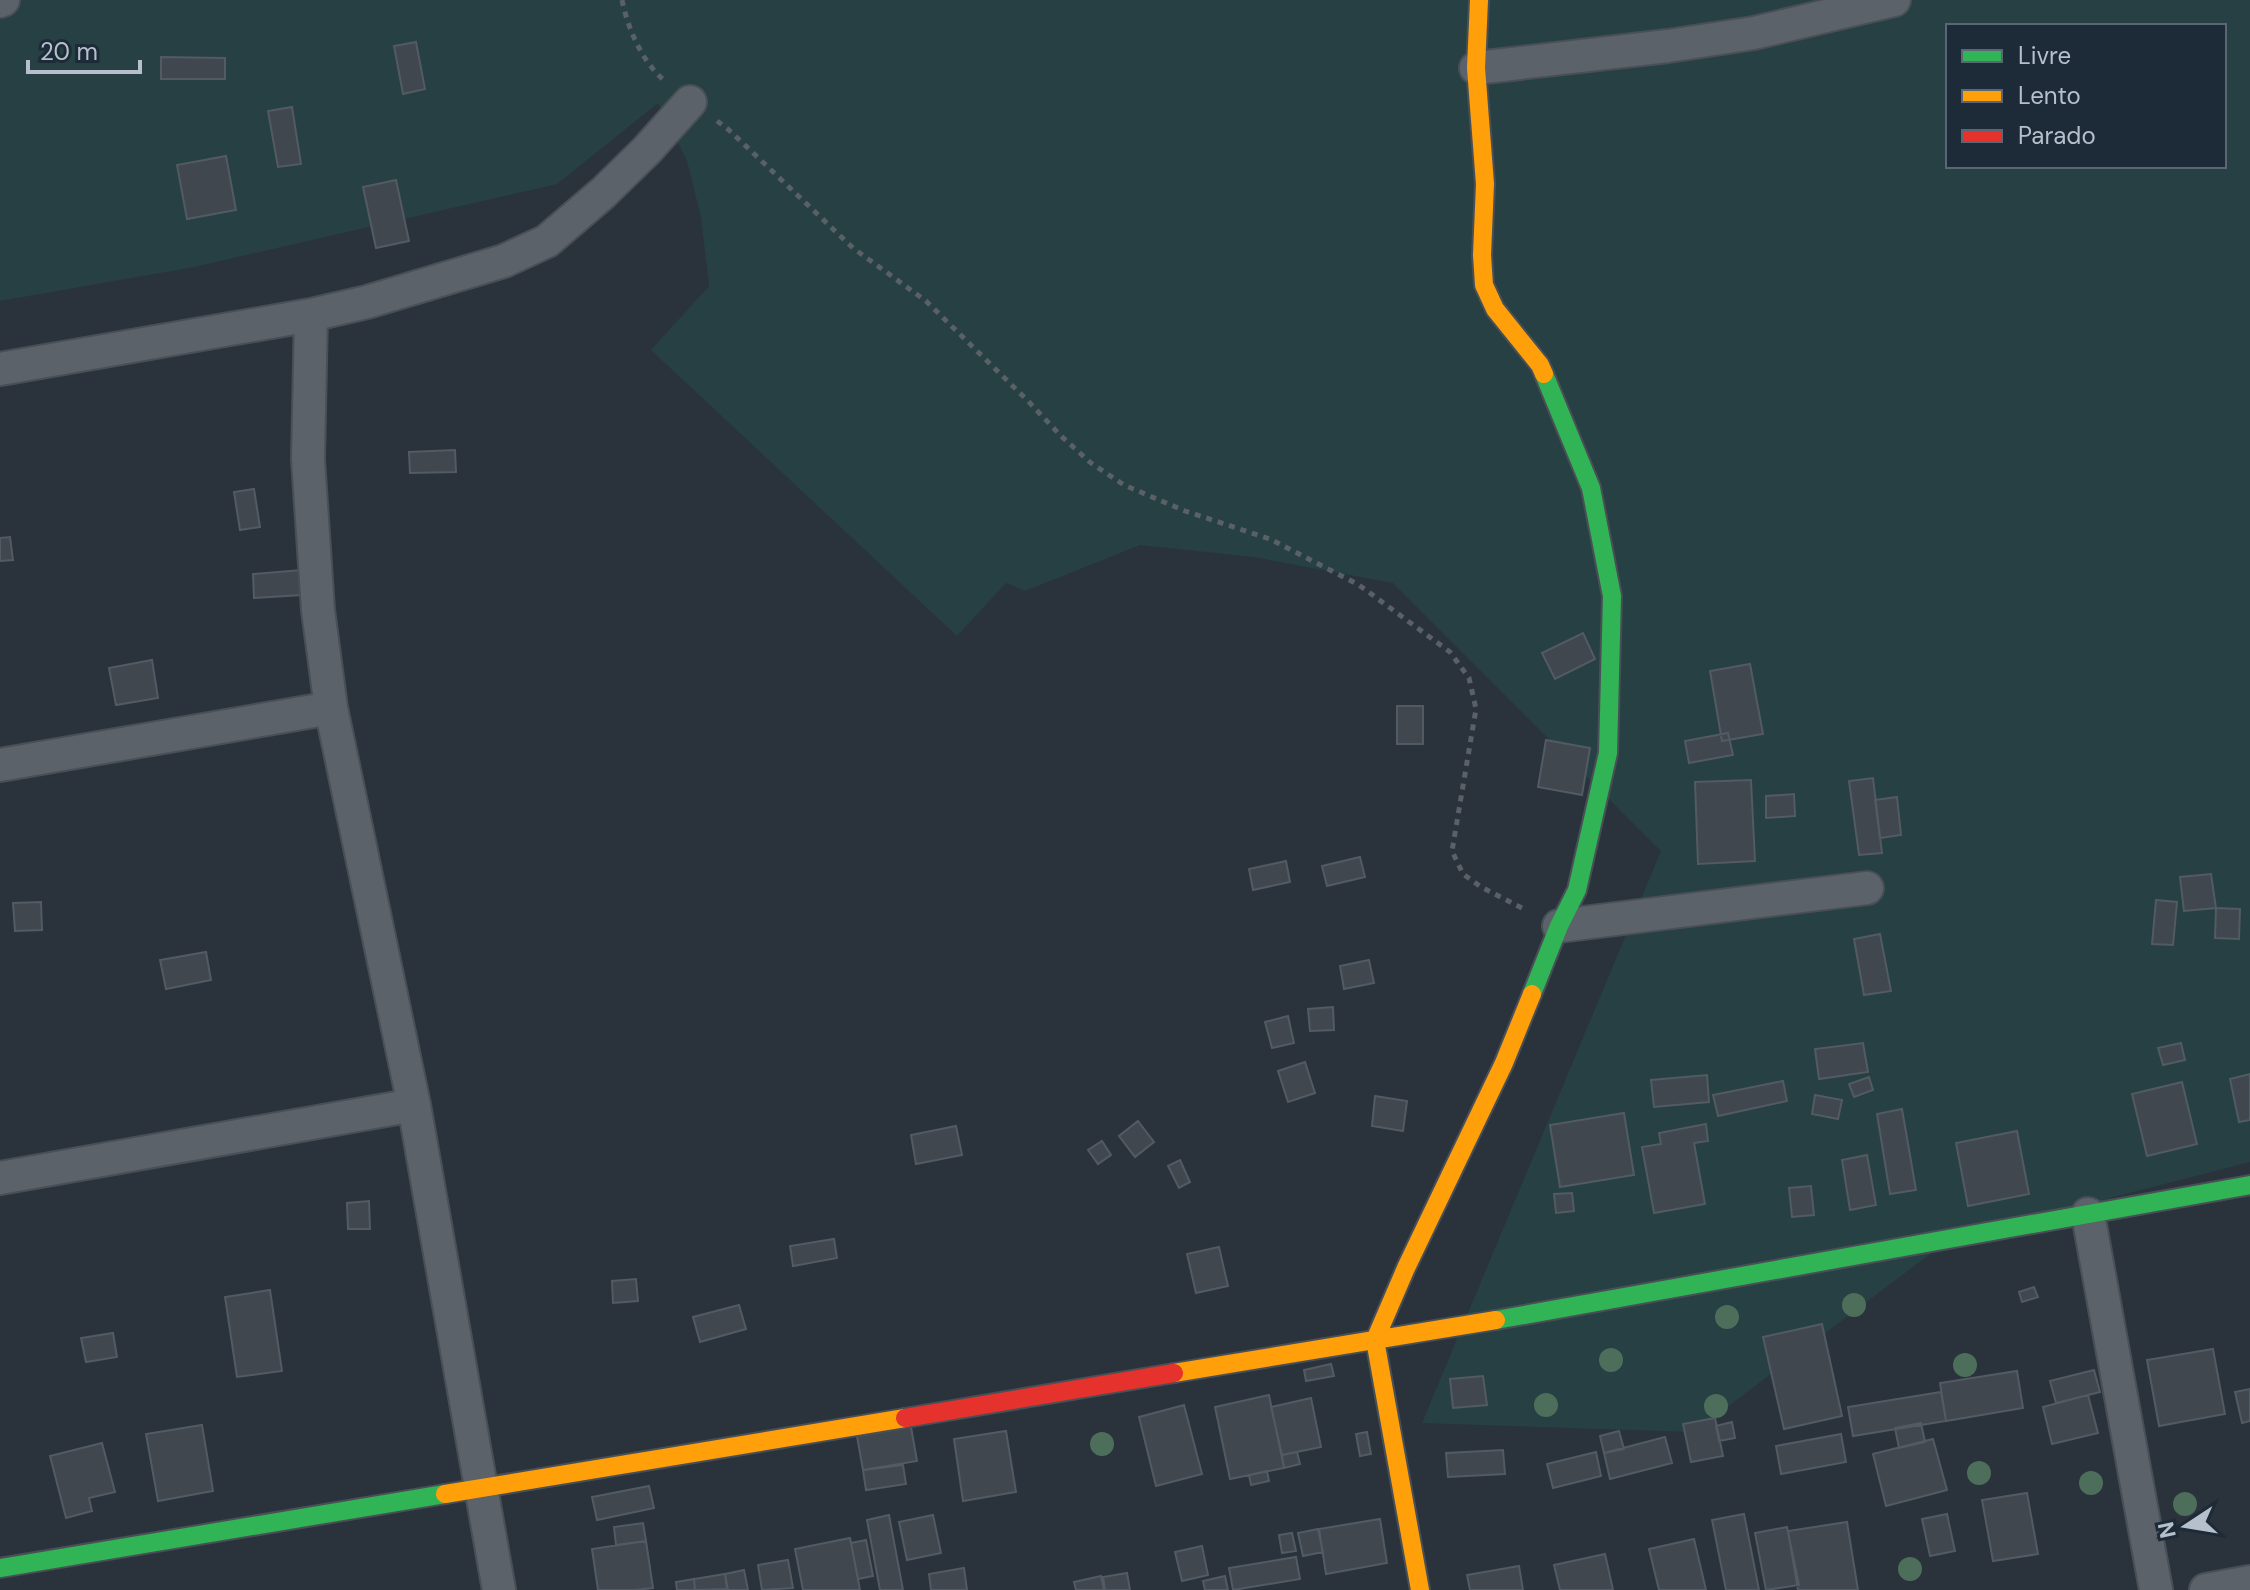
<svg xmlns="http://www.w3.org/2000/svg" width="2250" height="1590" viewBox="0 0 2250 1590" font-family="'DM Sans',sans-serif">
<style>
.green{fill:#274043;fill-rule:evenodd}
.building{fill:#40474f;stroke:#525a63;stroke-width:2}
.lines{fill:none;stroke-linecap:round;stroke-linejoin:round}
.street-casing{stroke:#494f56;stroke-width:36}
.fast-casing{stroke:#494f56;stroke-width:22}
.slow-casing{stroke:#494f56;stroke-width:22}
.jam-casing{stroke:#494f56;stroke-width:22}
.path{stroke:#596066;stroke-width:5;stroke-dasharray:6 6;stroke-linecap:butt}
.street{stroke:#5b6269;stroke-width:32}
.fast{stroke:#30b455;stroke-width:18}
.slow{stroke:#ff9f0a;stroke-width:18}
.jam{stroke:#e5322d;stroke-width:18}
.tree{fill:#4d6e5a}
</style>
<rect width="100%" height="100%" fill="#2a333c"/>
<path class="green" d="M0 0H2250V1162L1950 1239 1694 1432 1422 1423 1661 851 1393 583 1253 557 1140 545 1025 591 1006 583 957 636 651 350 709 286 701 217 687 161 658 103 557 184 194 267 0 301ZM1948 26H2224V166H1948Z"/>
<path class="building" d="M416 42 425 89 403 94 394 46Z
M161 57 225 58V79H161Z
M292 107 301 164 278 167 268 111Z
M226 156 236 210 187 219 177 165Z
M396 180 409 241 376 248 363 187Z
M455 450 456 472 410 473 409 452Z
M254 489 260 527 240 530 234 492Z
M10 537 13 560 0 561V538Z
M301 570 302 595 254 598 253 574Z
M1583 633 1595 659 1555 679 1542 653Z
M152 660 158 698 116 705 109 668Z
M1750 664 1763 734 1722 741 1710 671Z
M1397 706H1423V744H1397Z
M1728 733 1733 755 1689 763 1685 741Z
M1546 740 1590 748 1582 795 1538 787Z
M1873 778 1882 853 1859 855 1849 781Z
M1751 780 1755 861 1698 864 1695 782Z
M1794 794 1795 816 1766 818V796Z
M1897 797 1901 835 1880 838 1875 800Z
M1360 857 1365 877 1327 886 1322 866Z
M1286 861 1290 882 1253 890 1249 869Z
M2211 874 2216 908 2184 911 2180 877Z
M2156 900 2177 902 2173 945 2152 944Z
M41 902 42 930 15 931 13 903Z
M2216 908 2240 909 2239 939 2215 938Z
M1880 934 1891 991 1864 995 1854 939Z
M206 952 211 980 166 989 160 960Z
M1369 960 1374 983 1344 989 1340 966Z
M1333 1007 1334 1030 1310 1031 1308 1009Z
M1288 1016 1294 1043 1272 1048 1265 1022Z
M1863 1043 1868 1072 1819 1079 1815 1049Z
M2181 1043 2185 1060 2163 1065 2158 1048Z
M1305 1062 1315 1093 1288 1102 1278 1071Z
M2250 1074V1120L2239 1122 2230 1079Z
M1707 1075 1709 1102 1654 1107 1651 1080Z
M1869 1077 1873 1090 1854 1097 1849 1084Z
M1783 1081 1787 1101 1718 1116 1713 1095Z
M2182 1082 2197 1144 2147 1156 2132 1094Z
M1815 1095 1842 1100 1838 1119 1812 1114Z
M1375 1096 1407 1101 1403 1131 1372 1126Z
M1902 1109 1916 1190 1890 1194 1877 1114Z
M1624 1113 1634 1175 1560 1187 1550 1125Z
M1138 1121 1154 1142 1135 1157 1119 1136Z
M1706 1124 1708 1141 1694 1143 1705 1204 1654 1213 1642 1147 1661 1144 1659 1133Z
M956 1126 962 1155 916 1164 911 1135Z
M2017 1131 2029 1194 1968 1206 1956 1143Z
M1102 1141 1111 1155 1098 1164 1088 1150Z
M1867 1155 1876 1205 1850 1210 1842 1160Z
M1180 1160 1190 1182 1179 1188 1168 1166Z
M1811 1186 1814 1215 1792 1217 1789 1188Z
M1572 1193 1574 1211 1556 1213 1554 1194Z
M369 1201 370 1229H348L347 1203Z
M834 1239 837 1258 793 1266 790 1246Z
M1219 1247 1228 1286 1196 1293 1187 1254Z
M636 1279 638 1301 613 1303 612 1281Z
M2034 1287 2038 1297 2022 1302 2019 1292Z
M270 1290 282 1371 237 1377 225 1297Z
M739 1305 746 1329 700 1342 693 1317Z
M1822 1324 1842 1416 1784 1429 1763 1337Z
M113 1333 117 1357 86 1362 81 1338Z
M2213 1349 2225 1414 2159 1426 2147 1360Z
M1331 1364 1334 1376 1306 1381 1304 1370Z
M2094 1370 2100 1392 2056 1403 2050 1381Z
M2017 1371 2023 1408 1946 1421 1940 1383Z
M1483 1376 1487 1405 1453 1408 1450 1379Z
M2250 1389V1421L2242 1423 2235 1392Z
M1941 1392 1946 1421 1853 1436 1848 1407Z
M1269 1395 1284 1468 1230 1479 1215 1407Z
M2088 1395 2098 1433 2052 1444 2043 1407Z
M1311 1398 1321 1447 1282 1455 1271 1407Z
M1184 1405 1202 1474 1156 1486 1139 1417Z
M1715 1418 1723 1456 1691 1462 1683 1424Z
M1732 1422 1735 1438 1719 1441 1716 1426Z
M1921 1423 1925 1442 1899 1448 1895 1428Z
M202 1425 213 1491 158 1501 146 1434Z
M911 1427 917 1461 863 1470 857 1436Z
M1006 1431 1016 1492 963 1501 954 1439Z
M1619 1431 1624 1449 1604 1453 1600 1436Z
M1367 1432 1371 1454 1360 1456 1356 1434Z
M1841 1434 1846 1462 1781 1474 1776 1446Z
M1665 1437 1672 1463 1610 1479 1604 1453Z
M1933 1439 1947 1490 1886 1506 1873 1454Z
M102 1443 115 1492 89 1498 92 1511 66 1518 50 1456Z
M1503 1450 1505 1474 1448 1477 1446 1453Z
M1297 1452 1300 1464 1284 1468 1282 1455Z
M1596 1452 1601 1476 1553 1488 1547 1464Z
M903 1465 906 1484 866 1490 863 1470Z
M1267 1471 1269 1481 1251 1485 1249 1475Z
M649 1486 654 1508 597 1520 592 1497Z
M2027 1493 2038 1554 1993 1561 1982 1500Z
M1744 1514 1759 1590H1726L1712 1520Z
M1947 1514 1955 1551 1930 1556 1922 1519Z
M889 1515 903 1590H880L867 1520Z
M933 1515 941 1553 907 1560 899 1522Z
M1380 1519 1387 1563 1326 1574 1319 1529Z
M1847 1522 1858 1590H1798L1788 1531Z
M643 1523 646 1541 616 1545 614 1527Z
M1787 1527 1799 1585 1766 1590 1755 1533Z
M1318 1529 1323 1552 1303 1556 1298 1533Z
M1292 1533 1296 1551 1282 1553 1279 1535Z
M850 1538 860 1590H803L795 1549Z
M1694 1539 1706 1590H1659L1649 1549Z
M866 1540 873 1576 858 1579 851 1543Z
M646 1541 653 1588 635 1590H598L592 1549Z
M1202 1546 1208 1575 1182 1581 1175 1552Z
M1605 1554 1613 1590H1560L1554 1565Z
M1296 1557 1300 1579 1233 1590 1229 1568Z
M788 1560 793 1588 762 1590 758 1565Z
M1519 1566 1523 1590H1470L1467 1575Z
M964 1568 967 1590H931L929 1574Z
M744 1570 748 1590H728L725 1574Z
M1127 1573 1130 1590H1105L1103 1577Z
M725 1574 727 1589 695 1590 694 1579Z
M1101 1576 1104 1590H1076L1074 1582Z
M1225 1576 1228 1590H1205L1203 1581Z
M694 1579 695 1590H677L676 1582Z"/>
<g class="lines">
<g class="street-casing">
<path id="street" d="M0 1 3 0
M1476 68 1668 46 1754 33 1894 0
M311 315 308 459 318 610 331 708 414 1105 499 1590
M0 369 311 315 367 302 504 261 547 241 603 193 647 150 690 102
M0 765 331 708
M1559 926 1867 888
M0 1178 414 1105
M2088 1214 2156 1590
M2206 1590 2250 1582"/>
</g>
<g class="fast-casing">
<path id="fast" d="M1532 994 1559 926 1577 890 1608 753 1612 596 1591 488 1544 374
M1496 1320 2250 1185
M0 1568 445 1494"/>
</g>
<g class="slow-casing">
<path id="slow" d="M1479 0 1476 68 1485 184 1482 255 1484 285 1495 309 1540 365 1544 374
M1174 1373 1496 1320
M445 1494 905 1418
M1420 1590 1375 1340 1406 1268 1504 1063 1532 994"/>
</g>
<g class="jam-casing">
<path id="jam" d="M905 1418 1174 1373"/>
</g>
<path class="path" d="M622 0C628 29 642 62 665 81
M717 121 729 130 853 248 926 301 1027 400 1061 436 1091 463 1124 485 1185 511 1270 539 1359 585 1450 652 1469 678 1476 709 1452 851 1463 874 1481 887 1522 908"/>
<use href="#street" class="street"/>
<use href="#fast" class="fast"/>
<use href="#slow" class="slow"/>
<use href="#jam" class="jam"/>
</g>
<g class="tree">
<circle cx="1854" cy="1305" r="12"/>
<circle cx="1727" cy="1317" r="12"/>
<circle cx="1611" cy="1360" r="12"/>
<circle cx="1965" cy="1365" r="12"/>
<circle cx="1546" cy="1405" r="12"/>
<circle cx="1716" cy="1406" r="12"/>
<circle cx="1102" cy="1444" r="12"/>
<circle cx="1979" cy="1473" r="12"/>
<circle cx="2091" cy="1483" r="12"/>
<circle cx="2185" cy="1504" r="12"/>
<circle cx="1910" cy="1569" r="12"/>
</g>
<rect x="1946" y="24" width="280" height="144" fill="#1d2a37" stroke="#5a6673" stroke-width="2"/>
<rect x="1962" y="50" width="40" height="12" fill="#30b455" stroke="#5a6673" stroke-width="2"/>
<text x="2018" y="64" font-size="24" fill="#b5c0cc">Livre</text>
<rect x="1962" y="90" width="40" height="12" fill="#ff9f0a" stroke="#5a6673" stroke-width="2"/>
<text x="2018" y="104" font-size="24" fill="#b5c0cc">Lento</text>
<rect x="1962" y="130" width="40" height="12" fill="#e5322d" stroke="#5a6673" stroke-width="2"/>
<text x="2018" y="144" font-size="24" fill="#b5c0cc">Parado</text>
<g transform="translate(2186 1526) rotate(258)" stroke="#1d2a37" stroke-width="6" paint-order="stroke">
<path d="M0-6L14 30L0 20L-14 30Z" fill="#b5c0cc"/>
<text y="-12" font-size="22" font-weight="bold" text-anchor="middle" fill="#b5c0cc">N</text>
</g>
<path d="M28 60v12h112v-12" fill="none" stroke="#b5c0cc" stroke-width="4"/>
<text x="40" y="60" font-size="24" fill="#b5c0cc" stroke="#1d2a37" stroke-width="6" paint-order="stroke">20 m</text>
</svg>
